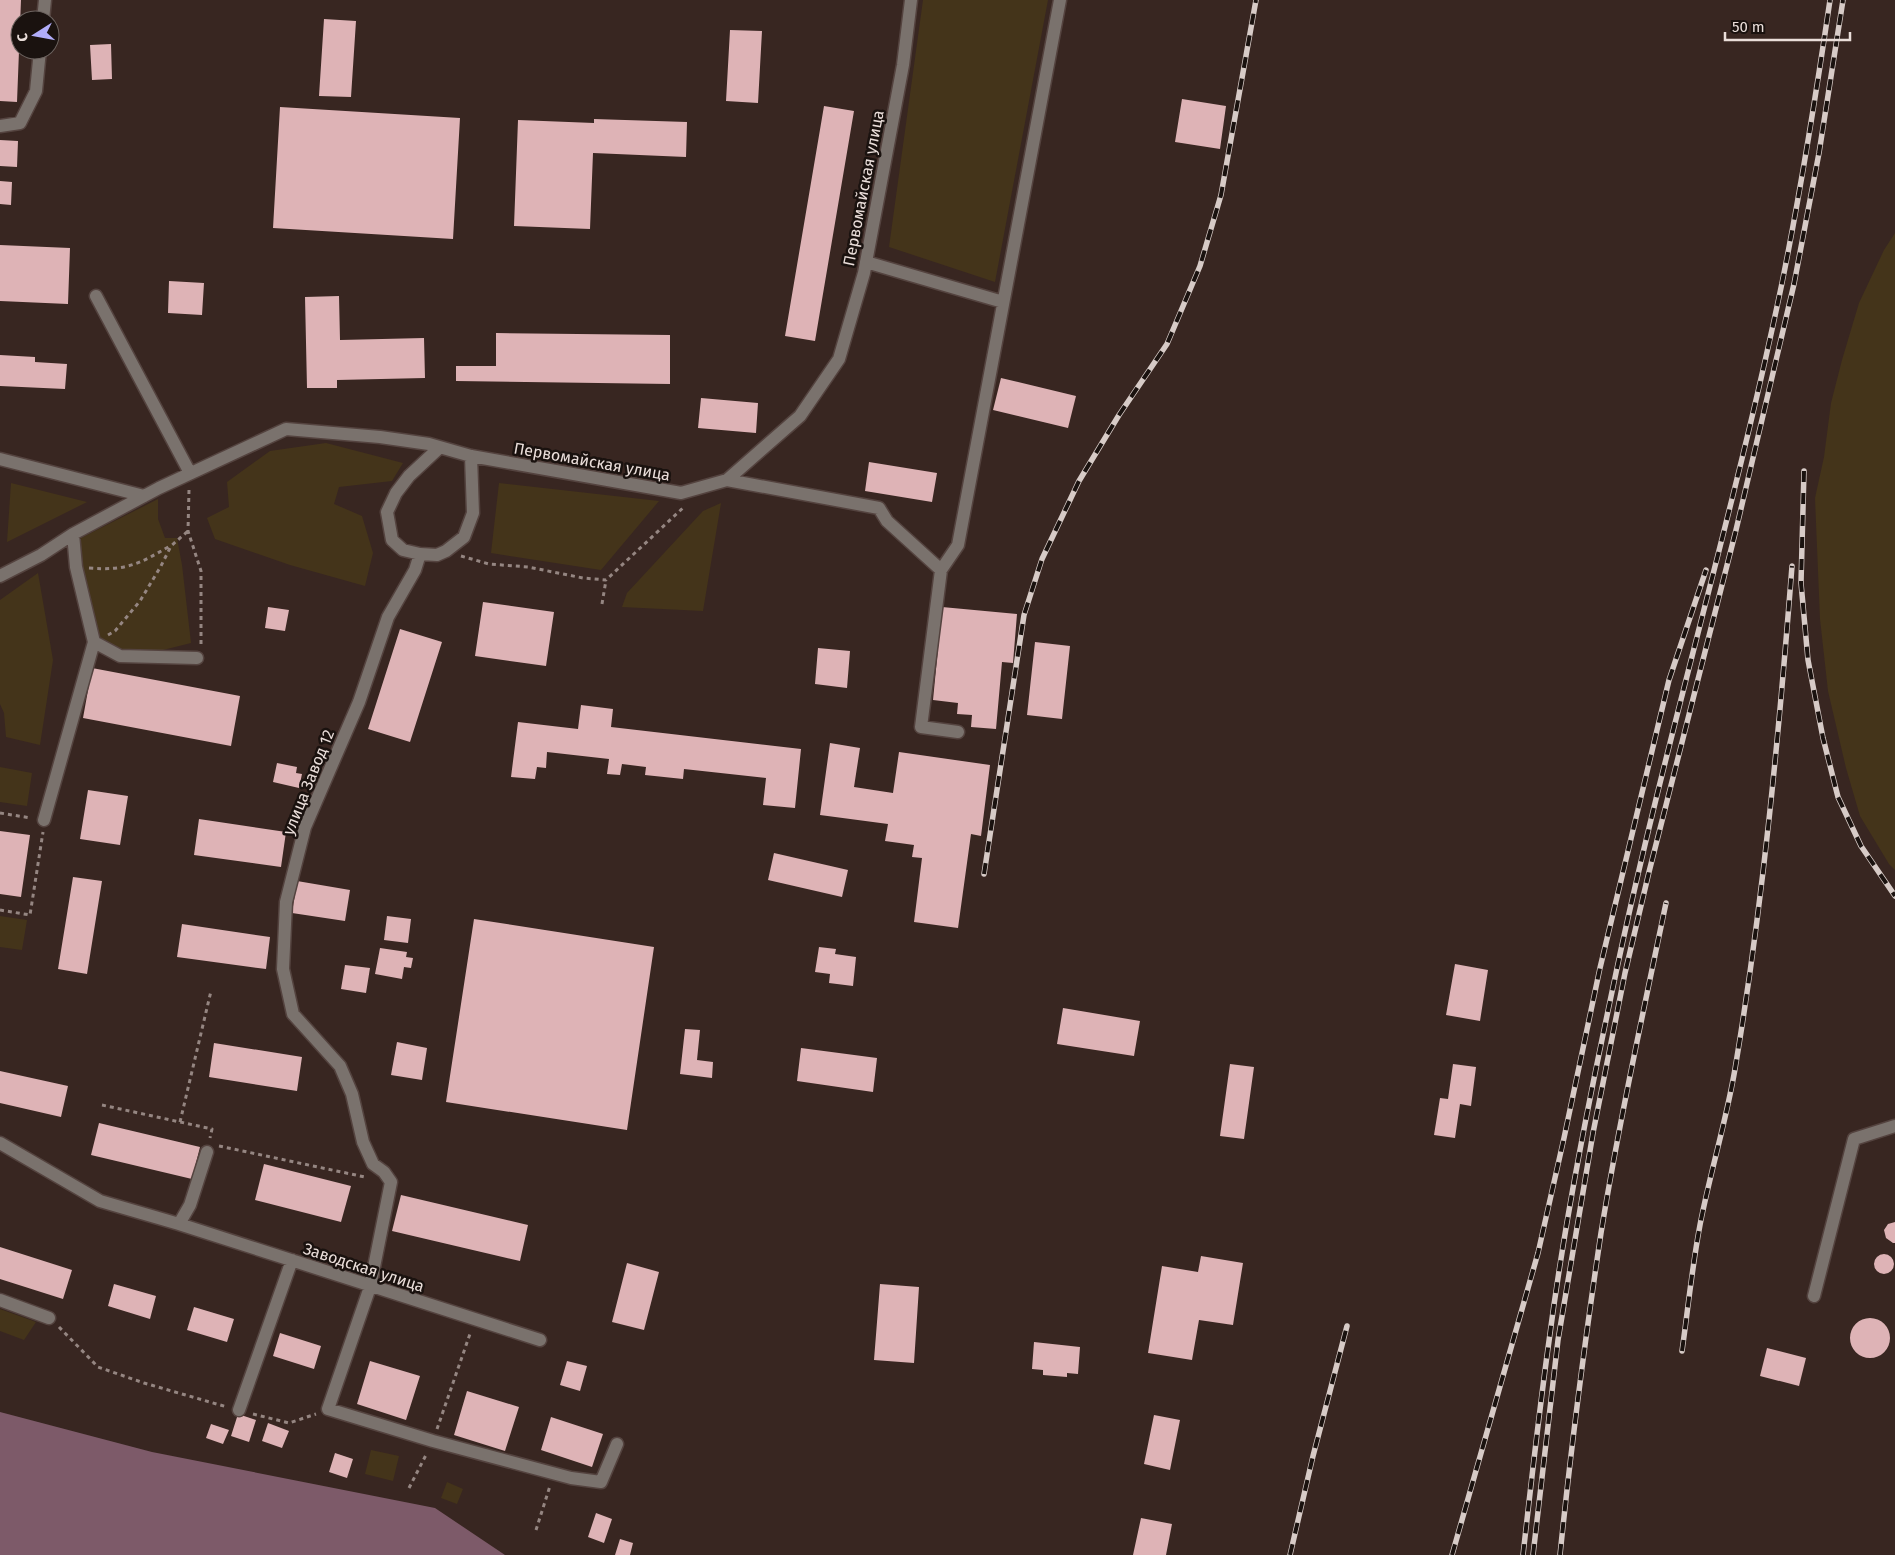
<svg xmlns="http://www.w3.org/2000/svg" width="1895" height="1555" viewBox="0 0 1895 1555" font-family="'Fira Sans',sans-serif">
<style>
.green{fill:#44341a}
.water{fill:#7d5a69}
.building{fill:#deb3b6}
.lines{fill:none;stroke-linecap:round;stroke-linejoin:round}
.minor-casing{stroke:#54433f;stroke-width:15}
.path{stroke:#958682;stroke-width:3;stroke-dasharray:4 4;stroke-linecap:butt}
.minor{stroke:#7a726d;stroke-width:12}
.rail-casing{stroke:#d7cbc7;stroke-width:5.5}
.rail{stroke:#1a120f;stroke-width:4;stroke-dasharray:11;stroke-linecap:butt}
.labels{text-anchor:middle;stroke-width:5;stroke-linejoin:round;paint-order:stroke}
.street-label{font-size:16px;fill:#eadeda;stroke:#1a120f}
</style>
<rect width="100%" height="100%" fill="#382621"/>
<path class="green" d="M923 0H1048L995 282 889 247Z
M1895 233V870L1889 864 1860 816 1846 768 1828 691 1820 619 1815 498 1824 457 1831 403 1842 360 1859 303 1884 250Z
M326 443 403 463 392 481 339 487 334 504 362 516 373 553 365 586 290 565 215 539 207 518 229 507 227 482 270 451Z
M11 483 87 502 7 542Z
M499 483 659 501 601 570 491 553Z
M158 499V519L165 538H177L182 565 191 643 159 651 107 650 92 631 71 543Z
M721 503 703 611 622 607 627 593 703 511Z
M38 573 53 660 40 745 6 737 4 713 0 704V600Z
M0 767 32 773 27 806 0 802Z
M0 916 27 920 22 950 0 947Z
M0 1309 36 1322 24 1340 0 1331Z
M371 1450 399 1456 393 1481 365 1474Z
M447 1482 463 1489 457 1504 441 1498Z"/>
<path class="water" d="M0 1412 152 1452 435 1508 505 1555H0Z"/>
<path class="building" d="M0 0H21L17 102 0 101Z
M324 19 356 21 351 97 319 96Z
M730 30 762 31 758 103 726 101Z
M111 44 112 79 92 80 90 45Z
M1182 99 1226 106 1220 149 1175 142Z
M824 106 854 111 815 341 785 336Z
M280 107 460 118 453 239 273 228Z
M594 119 687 122 686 157 593 153 590 229 514 226 518 120 594 123Z
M0 140 18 141 17 167 0 166Z
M0 181 12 182 11 205 0 204Z
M0 245 70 248 68 304 0 301Z
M169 281 204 283 202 315 168 313Z
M339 296 340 340 424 338 425 378 337 380V388H307L305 297Z
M496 333 670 335V384L456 381V366H496Z
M0 355 35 357V362L67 364 65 389 0 386Z
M1001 378 1076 396 1068 428 993 410Z
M701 398 758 403 756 433 698 428Z
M869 462 937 473 932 502 865 491Z
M483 602 554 612 546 666 475 656Z
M268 607 289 610 285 631 265 628Z
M942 607 1017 614 1013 663 1002 662 996 729 971 727 972 715 957 714 958 703 933 700Z
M400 629 442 642 410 742 368 729Z
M1035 642 1070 646 1062 719 1027 715Z
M818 648 850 651 847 688 815 684Z
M92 668 240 696 231 746 83 718Z
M581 705 613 709 611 727 801 749 795 808 763 805 766 778 684 769 683 779 645 775 646 767 622 764 620 775 607 774 609 759 547 752 546 768 537 767 535 779 511 777 518 722 578 729Z
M830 743 860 748 854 787 893 793 899 752 990 765 981 836 971 834 958 928 914 922 922 858 912 857 914 845 885 841 888 824 820 815Z
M277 763 297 767 296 773 302 774 299 788 273 782Z
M88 790 128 796 120 845 80 839Z
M199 819 286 832 281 867 194 855Z
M0 831 30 835 21 897 0 894Z
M774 853 848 870 842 897 768 880Z
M73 877 102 881 87 974 58 969Z
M297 881 350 890 345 921 292 913Z
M387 916 411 919 408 943 384 940Z
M474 919 654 947 627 1130 446 1102Z
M182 924 270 937 266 969 177 957Z
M819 947 836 949 835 954 856 957 853 986 829 983 830 974 815 972Z
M380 948 407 952 406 957 413 958 411 968 404 967 402 979 375 974Z
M1455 964 1488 970 1480 1021 1446 1015Z
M345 965 370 968 366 993 341 989Z
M1063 1008 1140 1021 1134 1056 1057 1044Z
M685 1029 700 1030 697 1060 713 1062 712 1078 680 1074Z
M397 1042 427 1048 422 1080 391 1075Z
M214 1043 302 1057 297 1091 209 1077Z
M801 1048 877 1058 873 1092 797 1081Z
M1230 1064 1254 1067 1244 1139 1220 1136Z
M1453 1064 1476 1067 1471 1106 1460 1104 1455 1138 1434 1135 1440 1098 1448 1099Z
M0 1071 68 1086 61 1117 0 1103Z
M99 1123 200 1147 192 1179 91 1155Z
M264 1164 351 1186 341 1222 255 1200Z
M401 1195 528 1225 520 1261 392 1231Z
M1895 1222V1243H1893L1886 1238 1884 1230 1888 1224Z
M0 1247 72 1270 63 1299 0 1279Z
M1874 1264a10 10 0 1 1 20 0a10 10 0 1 1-20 0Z
M1201 1256 1243 1263 1233 1325 1199 1320 1192 1360 1148 1353 1162 1266 1198 1272Z
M627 1263 659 1272 644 1330 612 1322Z
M114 1284 156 1296 150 1319 108 1306Z
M880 1284 919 1287 914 1363 874 1360Z
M194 1307 234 1319 227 1342 187 1330Z
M1850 1338a20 20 0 1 1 40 0a20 20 0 1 1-40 0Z
M280 1333 321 1346 314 1369 273 1356Z
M1034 1342 1080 1347 1078 1374 1067 1373V1377L1043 1375V1370L1032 1369Z
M1767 1348 1806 1358 1799 1386 1760 1376Z
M370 1361 420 1376 406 1420 357 1404Z
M567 1361 587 1366 580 1391 560 1385Z
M467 1391 519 1407 505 1451 454 1435Z
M238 1414 256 1420 249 1442 231 1436Z
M1154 1415 1180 1420 1170 1470 1144 1464Z
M551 1417 603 1434 592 1467 541 1450Z
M268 1423 289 1431 282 1448 262 1441Z
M211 1424 229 1430 223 1444 206 1438Z
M335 1453 353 1459 347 1478 329 1472Z
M596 1513 612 1519 604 1543 588 1537Z
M1141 1518 1172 1524 1166 1555H1133Z
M620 1539 633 1543 630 1555H615Z"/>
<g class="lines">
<g class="minor-casing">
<path id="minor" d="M43 20 45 0
M0 126 20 123 36 91 40 50
M866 262 1003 302
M96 296 190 473
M439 448 409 476 396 493 387 512 392 540 403 550 420 554 437 555 446 551 464 537 473 513 471 456
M0 459 144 496
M727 480 879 508 887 521 941 570 921 727 958 732
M73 534 76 567 94 642 120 656 197 658
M420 554 415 570 388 617 359 702 305 827 286 902 283 969 293 1014 340 1066 352 1094 363 1142 373 1164 384 1172 391 1182 370 1287 328 1409 433 1441 571 1478 601 1482 617 1444
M941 570 958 545 1060 0
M0 576 41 555 73 534 159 488 286 429 380 437 429 444 471 456 681 493 727 480 800 416 839 359 864 273 903 65 911 0
M44 820 94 642
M0 1143 100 1201 179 1224 540 1340
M179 1224 190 1205 207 1152
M1814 1296 1854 1139 1895 1126
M0 1300 49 1318
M239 1410 292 1260"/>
</g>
<path class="path" d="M189 490 188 531 201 571V645
M461 556 489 564 528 567 583 578 606 580 685 506
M89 568C126 571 139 564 170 546
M602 604 606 580
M108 635 115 631 140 601 161 566 171 546 188 531
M0 813 31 818
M0 910 30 915 43 832
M102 1105 212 1129 210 1138
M180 1122 211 991
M219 1146 365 1177
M59 1327 98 1367 144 1383 227 1407
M253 1414 289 1423 316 1414
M437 1429 471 1331
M409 1488 427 1453
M536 1530 550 1486"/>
<use href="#minor" class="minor"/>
<g class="rail-casing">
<path id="rail" d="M1804 471 1801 583 1808 660 1823 738 1838 797 1861 846 1895 896
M984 874 1024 615 1042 559 1079 481 1119 415 1167 344 1200 266 1221 195 1256 0
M1682 1351C1688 1309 1692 1267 1700 1225 1710 1173 1726 1122 1735 1069 1763 903 1779 734 1792 566
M1290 1555 1313 1456 1347 1326
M1452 1555 1538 1253 1564 1138 1600 968 1669 680 1706 570
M1523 1555C1531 1484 1539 1412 1549 1341 1565 1218 1590 1095 1616 973 1665 741 1734 514 1782 283 1801 189 1816 95 1830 0
M1533 1555 1558 1340 1593 1133 1625 973 1649 872 1736 530 1794 284 1819 153 1843 0
M1560 1555C1571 1447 1585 1340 1601 1233 1619 1123 1643 1013 1666 903"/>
</g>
<use href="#rail" class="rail"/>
</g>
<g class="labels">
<g class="street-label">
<text transform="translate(863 188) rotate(-79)" y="6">Первомайская улица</text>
<text transform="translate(592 461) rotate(10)" y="6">Первомайская улица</text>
<text transform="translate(308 782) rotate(-68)" y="6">улица Завод 12</text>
<text transform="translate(364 1267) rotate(18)" y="6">Заводская улица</text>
</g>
</g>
<g transform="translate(35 35) rotate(259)"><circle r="24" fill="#1a120f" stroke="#6d6460"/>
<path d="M0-4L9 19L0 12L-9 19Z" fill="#b1adfa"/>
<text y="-8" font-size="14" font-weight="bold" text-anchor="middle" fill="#eadeda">С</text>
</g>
<path d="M1725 32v8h125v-8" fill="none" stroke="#eadeda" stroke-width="2.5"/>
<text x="1732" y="32" font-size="15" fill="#eadeda" stroke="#1a120f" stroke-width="4" paint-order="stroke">50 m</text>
</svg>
